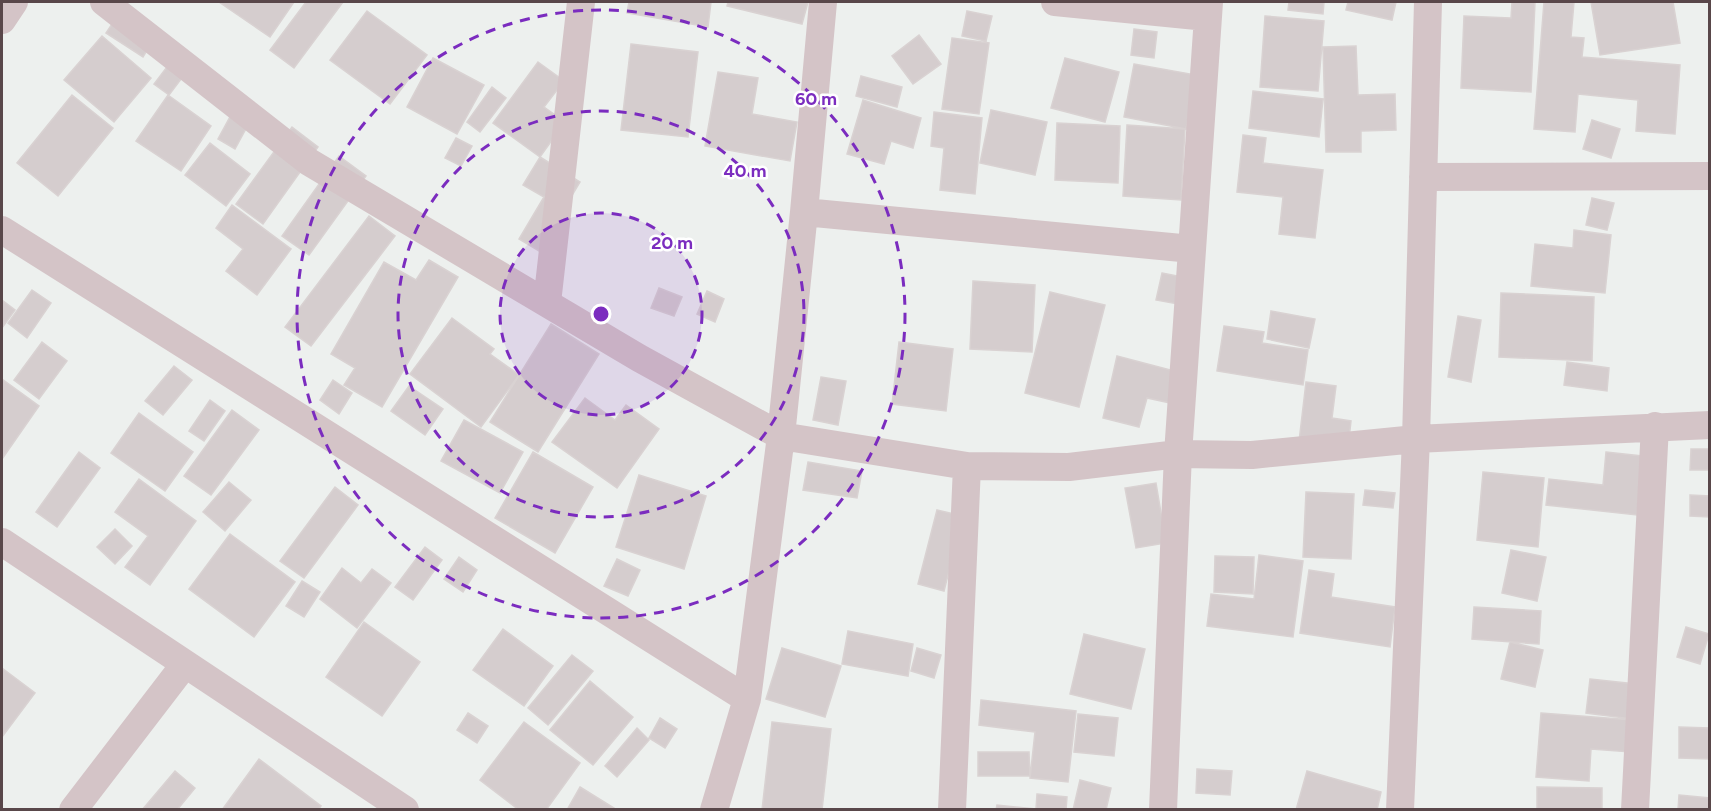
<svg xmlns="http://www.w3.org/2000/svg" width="1711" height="811" viewBox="0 0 1711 811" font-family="Figtree,sans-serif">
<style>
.building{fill:#d5cdce;stroke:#d9d2d2;stroke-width:1.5}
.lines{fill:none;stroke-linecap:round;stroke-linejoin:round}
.minor{stroke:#d4c4c7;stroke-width:28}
.ring{fill:none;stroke:#7b2cbf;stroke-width:3;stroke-dasharray:10 8}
.centre{fill:#7b2cbf;stroke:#fff;stroke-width:3}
.ring-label{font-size:18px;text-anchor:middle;font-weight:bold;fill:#7b2cbf;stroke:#fff;stroke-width:5;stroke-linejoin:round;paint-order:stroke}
</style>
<rect width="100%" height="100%" fill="#edf0ee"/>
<path class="building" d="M219 2H294L270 37Z
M306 2H343L294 68 270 50Z
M629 2H711L708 27 627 13Z
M728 2H808L802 24 727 6Z
M1289 2H1324L1323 14 1288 10Z
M1348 2H1396L1392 20 1346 10Z
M1512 2H1535L1531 92 1461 88 1464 16 1511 18Z
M1544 2H1574L1571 37 1584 38 1582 57 1680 65 1675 134 1636 131 1638 100 1578 94 1575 132 1534 129Z
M1591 2H1673L1680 43 1600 55Z
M367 11 427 55 390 104 330 60Z
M967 11 992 16 986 41 962 36Z
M118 15 154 39 143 57 106 33Z
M1265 16 1324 21 1318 91 1260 87Z
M1134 29 1157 32 1154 58 1131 55Z
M919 35 941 64 913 84 892 56Z
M102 36 151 78 114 122 64 80Z
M952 38 989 43 979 114 942 109Z
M631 44 698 52 688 137 621 130Z
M1356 46 1358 95 1395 94 1396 130 1361 131V152H1326L1323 47Z
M176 55 191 66 169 95 154 84Z
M433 58 484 85 457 134 407 107Z
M1065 58 1119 72 1105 122 1051 108Z
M538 62 564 81 544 107 565 122 540 157 493 123Z
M1134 64 1196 75 1186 129 1124 117Z
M718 72 758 78 752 114 797 122 790 161 705 146Z
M861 76 902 87 897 107 856 96Z
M492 87 506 98 480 132 467 122Z
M1253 91 1323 99 1319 137 1249 128Z
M72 95 113 128 58 196 17 163Z
M168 95 211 126 181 171 136 141Z
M863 100 921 118 913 148 891 141 884 164 847 154Z
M238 102 255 112 235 149 218 139Z
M991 110 1047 122 1035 175 980 163Z
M934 112 982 118 975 194 940 190 944 148 931 146Z
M1592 120 1620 129 1611 158 1583 149Z
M1057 123 1120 126 1118 183 1055 180Z
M1127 125 1185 129 1181 200 1123 196Z
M292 127 318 147 263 224 236 204Z
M1243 135 1266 138 1263 163 1323 170 1315 238 1279 234 1283 197 1237 192Z
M456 138 472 146 461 166 445 158Z
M210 143 250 174 226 206 185 175Z
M339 156 366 176 309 255 282 236Z
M540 157 580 182 539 251 519 239 544 197 523 185Z
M1592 198 1614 203 1607 230 1586 225Z
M232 205 291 249 257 295 226 271 243 249 216 228Z
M369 216 395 236 311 346 285 327Z
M1574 230 1611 235 1605 293 1531 286 1535 244 1573 248Z
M429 260 458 277 382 407 344 385 355 368 331 354 384 262 416 280Z
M1162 273 1188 278 1183 305 1156 300Z
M973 281 1035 285 1032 352 970 349Z
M659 288 682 297 674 316 651 308Z
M32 290 51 303 27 338 8 323Z
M707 291 724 299 715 322 697 314Z
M1050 292 1105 305 1079 407 1025 393Z
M1501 293 1594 297 1592 361 1499 357Z
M2 300 15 310 2 328Z
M1271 311 1315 319 1309 348 1267 339Z
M1458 316 1481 320 1471 382 1448 377Z
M452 318 494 349 490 354 519 375 481 427 410 374Z
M551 324 599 354 538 452 490 422Z
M1224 326 1264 332 1262 343 1308 350 1303 385 1217 371Z
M42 342 67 361 39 399 14 380Z
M899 342 953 349 946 411 892 404Z
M1117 356 1182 373 1175 404 1147 398 1139 427 1103 418Z
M1567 362 1609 368 1607 391 1564 385Z
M174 366 192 380 163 415 145 401Z
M821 377 846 381 838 425 813 420Z
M2 379 39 406 2 459Z
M333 380 352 393 339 414 320 400Z
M1306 382 1336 386 1332 418 1351 421 1347 457 1298 450Z
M409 386 443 409 425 435 391 411Z
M585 398 615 420 626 405 659 429 617 488 552 442Z
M210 400 225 411 204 441 189 431Z
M232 410 259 430 211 495 184 476Z
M139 413 193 452 165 491 111 453Z
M464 420 523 452 500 493 441 461Z
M1691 449H1710V470H1690Z
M79 452 100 468 57 527 36 512Z
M533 452 593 487 555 553 495 518Z
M1606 452 1642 456 1637 515 1546 505 1549 479 1603 485Z
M808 462 862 471 857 498 803 490Z
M1483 472 1544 478 1538 547 1477 540Z
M639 475 706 496 684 569 616 547Z
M139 479 196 521 150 585 125 567 148 536 115 512Z
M229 482 251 500 225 531 203 512Z
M1156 483 1166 543 1136 548 1125 488Z
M335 487 358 505 304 578 280 561Z
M1365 490 1395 493 1393 508 1363 505Z
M1306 492 1354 494 1351 559 1303 557Z
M1690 495 1710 496V517L1690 516Z
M937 510 963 516 944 591 918 584Z
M115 529 132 546 115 564 97 547Z
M230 534 295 582 254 637 189 589Z
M425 547 442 560 413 600 395 587Z
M1511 550 1546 557 1537 601 1502 593Z
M1259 555 1303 561 1293 637 1207 626 1211 594 1254 599Z
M1215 556 1254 557 1253 594 1214 592Z
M459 557 477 570 463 592 444 579Z
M617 559 640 570 628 596 604 586Z
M342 568 361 583 372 569 391 583 357 628 320 599Z
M1309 570 1334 574 1331 597 1395 607 1390 647 1300 633Z
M302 581 320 592 304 617 286 606Z
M1474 607 1541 611 1539 644 1472 639Z
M364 622 420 662 382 716 326 677Z
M1686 627 1709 634 1700 664 1677 657Z
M503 629 553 666 524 706 473 670Z
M848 631 913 644 908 676 842 664Z
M1084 634 1145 649 1131 709 1070 694Z
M1510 642 1543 650 1535 687 1501 679Z
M782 648 841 666 825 717 766 699Z
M917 648 941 655 934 678 911 671Z
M572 655 593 671 548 725 528 708Z
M2 668 35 693 2 737Z
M1590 679 1636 684 1632 719 1586 713Z
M590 681 633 717 593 765 550 730Z
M981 700 1076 711 1068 782 1030 778 1035 732 979 725Z
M468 713 488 726 477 743 457 730Z
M1541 713 1633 720 1631 752 1591 749 1589 781 1536 777Z
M1078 714 1118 718 1114 756 1074 752Z
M660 718 677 729 665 748 649 738Z
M524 722 580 763 546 810H519L480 780Z
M772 722 831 729 822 810H762Z
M1679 727 1710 728V759L1679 758Z
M637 728 649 740 617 777 605 766Z
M978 752H1029L1030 776H978Z
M259 759 321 806 318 810H222Z
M1197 769 1232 771 1230 795 1196 793Z
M175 771 195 788 177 810H142Z
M1307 771 1381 792 1377 810H1296Z
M1080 780 1111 788 1106 810H1073Z
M580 787 614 808 613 810H567Z
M1537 787 1602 788V810H1537Z
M1037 794 1067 797 1066 810H996L997 805 1036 809Z
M1679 795 1710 798V810H1678Z"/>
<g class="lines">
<path class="minor" d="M104 2 309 162 639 358 781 436 967 466 1069 467 1178 454 1252 455 1416 439 1710 425
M1055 2 1207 17
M2 20 14 2
M1423 177 1710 176
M804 212 1192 249
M2 230 747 699
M547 303 581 2
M2 542 405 810
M73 810 185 664
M714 810 747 699 781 436 804 212 823 2
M952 810 967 466
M1163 810 1178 454 1209 2
M1400 810 1416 439 1428 2
M1635 810 1655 426"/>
</g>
<circle cx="601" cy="314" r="101" fill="#7b2cbf" fill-opacity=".12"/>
<g class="ring">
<circle cx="601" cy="314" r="101"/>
<circle cx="601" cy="314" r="203"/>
<circle cx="601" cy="314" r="304"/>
</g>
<circle cx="601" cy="314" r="9" class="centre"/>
<g class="ring-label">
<text x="816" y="105">60 m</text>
<text x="745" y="177">40 m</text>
<text x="672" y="249">20 m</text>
</g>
<rect width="1711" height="811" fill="none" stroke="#59474a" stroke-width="6"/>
</svg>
